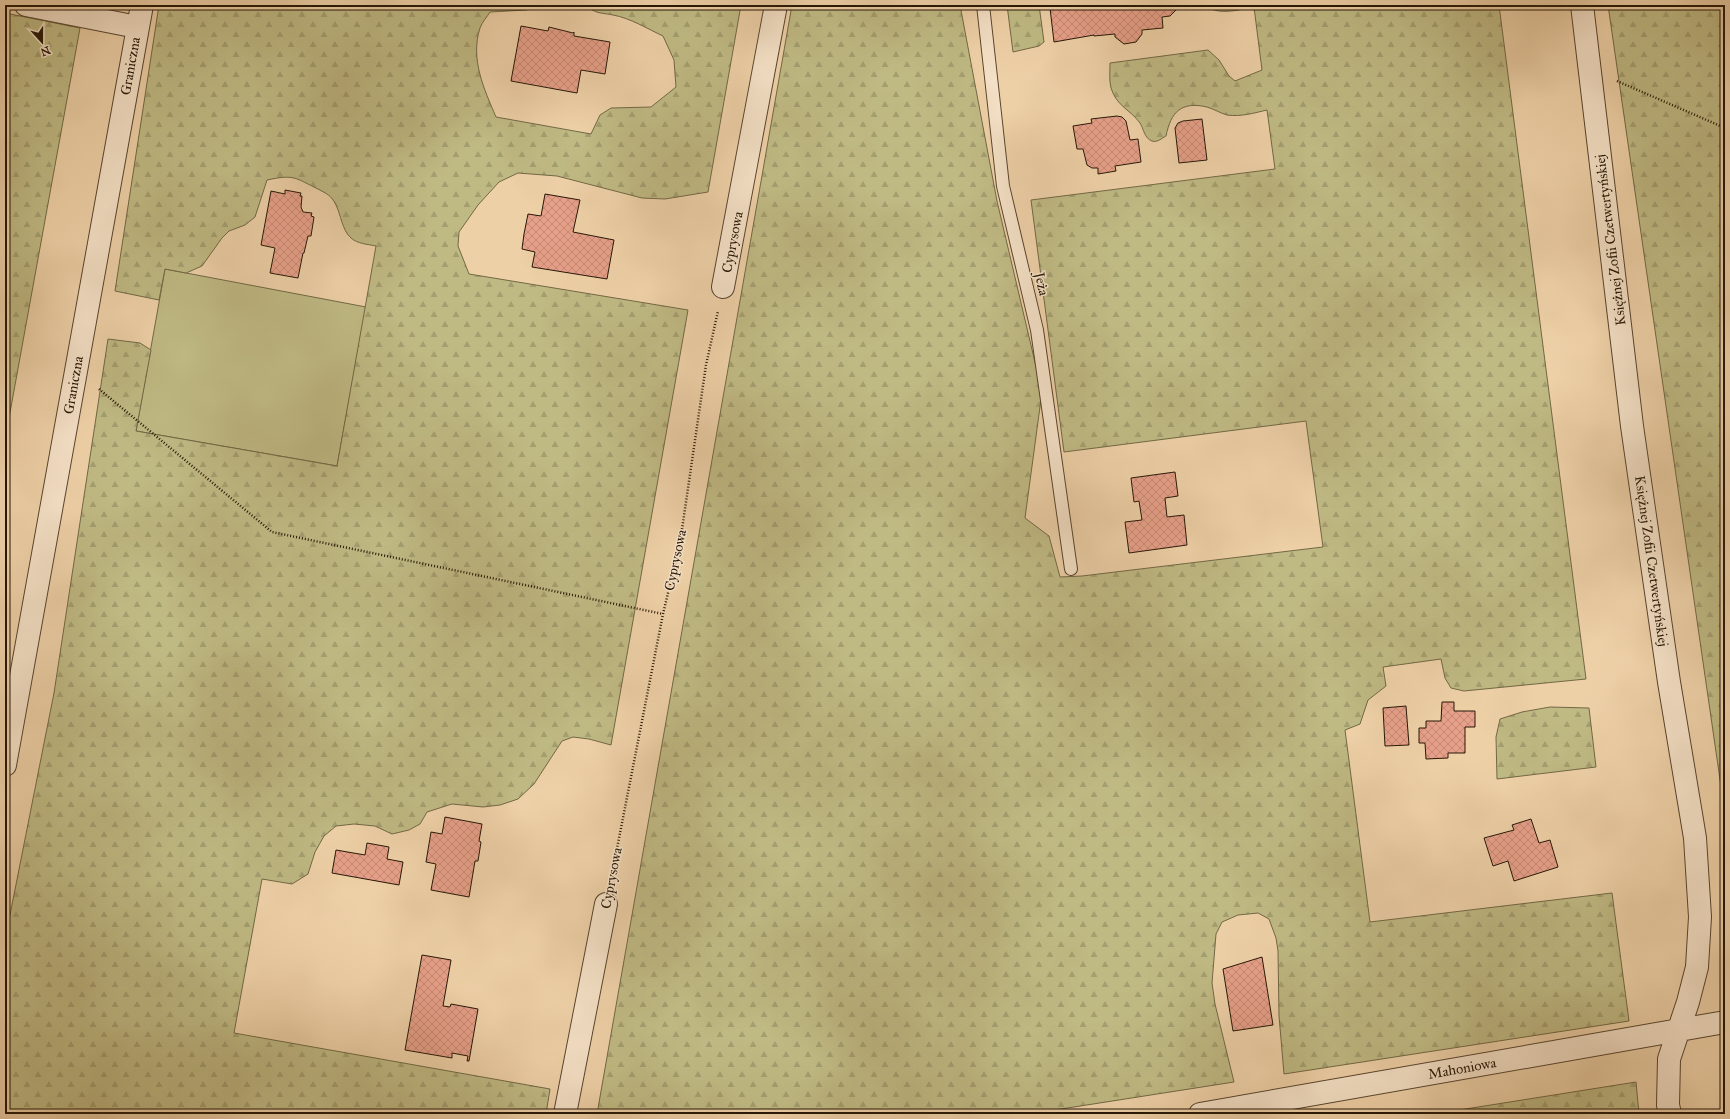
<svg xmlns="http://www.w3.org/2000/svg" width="1730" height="1119" viewBox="0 0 1730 1119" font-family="'IM FELL Great Primer',serif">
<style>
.green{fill:#bfb983;stroke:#726844}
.forest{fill:url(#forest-firs);stroke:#726844}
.building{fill:url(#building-cross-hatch);stroke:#261706}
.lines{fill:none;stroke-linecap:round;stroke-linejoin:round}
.lane-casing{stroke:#58452e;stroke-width:14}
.street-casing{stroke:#58452e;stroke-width:24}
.path{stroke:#261706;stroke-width:2.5;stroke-dasharray:1 2;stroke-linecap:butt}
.lane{stroke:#f4e0c6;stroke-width:12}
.street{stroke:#f4e0c6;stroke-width:22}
.labels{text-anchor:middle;stroke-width:3;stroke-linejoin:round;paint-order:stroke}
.street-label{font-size:14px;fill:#261706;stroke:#f4e0c6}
</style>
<defs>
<pattern id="forest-firs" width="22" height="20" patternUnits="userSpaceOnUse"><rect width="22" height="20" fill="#bfb983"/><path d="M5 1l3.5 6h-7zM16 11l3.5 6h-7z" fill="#a49e70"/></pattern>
<pattern id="building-cross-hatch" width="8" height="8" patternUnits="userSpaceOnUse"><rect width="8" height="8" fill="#e7a089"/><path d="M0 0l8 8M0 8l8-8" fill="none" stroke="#c68975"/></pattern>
</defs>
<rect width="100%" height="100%" fill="#eed0a7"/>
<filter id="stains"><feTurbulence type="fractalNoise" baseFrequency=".005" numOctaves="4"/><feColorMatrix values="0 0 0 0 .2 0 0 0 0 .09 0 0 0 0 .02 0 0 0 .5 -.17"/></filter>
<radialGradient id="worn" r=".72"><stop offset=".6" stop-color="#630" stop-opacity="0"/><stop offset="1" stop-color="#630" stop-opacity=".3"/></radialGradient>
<path class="green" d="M165 269 366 307 337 466 136 431Z"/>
<path class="forest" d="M159 5H543L526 10 490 12C487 17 482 22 480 28 470 59 484 89 496 117L591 134 600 115 611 108 651 107 676 87 674 60 663 36C648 29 630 18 613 15 605 13 592 14 588 5H741L708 192 665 199 642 198 557 176 518 173 499 182 478 205 459 232 458 246 469 274 688 310 611 745 589 739 573 737 562 741 534 784 518 799 500 805 483 807 452 804 427 812 420 824 409 830 392 834 375 826 354 824 336 826 324 836 315 852 308 874 292 884 262 879 234 1033 550 1089 546 1114H5V940L54 693 108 339 140 343 151 350 136 431 337 466 376 246C367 244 358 244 351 238 342 230 341 215 336 205 331 195 327 194 318 189 295 178 295 174 267 180L255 217 245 225 229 231 222 238 202 266 186 273 165 269 159 300 115 291Z
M792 5H960L997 201 1042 392 1025 518 1049 536 1060 577 1082 576 1323 547 1306 421 1064 452 1031 200 1275 169 1267 110C1254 113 1241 117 1227 115 1220 113 1214 109 1207 107 1181 101 1171 112 1166 136 1162 138 1157 143 1152 141 1144 138 1144 129 1140 123 1130 109 1117 107 1111 88 1109 81 1110 71 1110 63L1208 50 1219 60 1229 76 1235 81 1262 70 1254 7C1238 10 1218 16 1204 5H1499L1586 679 1464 691 1451 688 1445 678 1441 659 1383 667 1386 686 1368 700 1360 724 1345 730 1370 922 1612 893 1629 1021 1284 1074 1279 1016 1278 951 1276 938 1269 919 1258 913 1238 915 1222 922 1216 934 1212 983 1215 1004 1234 1082 1029 1114H597Z
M1007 5H1039L1044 42 1039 46 1013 52Z
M1608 5H1725V814Z
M5 13 80 28 5 440Z
M1550 707 1589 708 1596 767 1497 779 1496 737 1500 719 1522 712Z
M1636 1082 1639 1114H1434Z"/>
<path class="building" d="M1077 5 1078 6 1175 5 1176 10 1170 16 1162 17 1163 28 1142 30V34L1136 42 1124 44 1115 37V34L1094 36V35L1054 42 1050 8Z
M521 26 548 31 549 27 573 33 574 32V36L610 42 605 74 581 70 577 93 511 81Z
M1117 116 1122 117 1126 121 1130 140 1138 139 1141 162 1115 166 1116 171 1098 174V168H1092L1087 165 1083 149H1077L1073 126 1092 123 1091 119Z
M1202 119 1207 160 1179 163 1175 128 1178 123 1183 121Z
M285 190 301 193 300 196H302L301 207 303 212 312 213 311 216 314 217 311 236H308L304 253H303L298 278 270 273 275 248 261 245 271 191 285 194Z
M545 194 580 200 573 232 614 240 607 279 532 267 535 252 522 249 524 234 528 214 541 216Z
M1175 472 1178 496 1165 498 1167 517 1184 515 1187 545 1129 553 1125 522 1142 520 1139 501 1134 502 1131 478Z
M1442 702H1454V711H1475V727H1465V753H1448V758L1426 759 1425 743H1419V728H1426V721H1441Z
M1406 706 1409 745 1385 746 1383 708Z
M445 817 482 824 479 841 481 842 478 861H475L469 897 431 890 436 864 426 862 431 832 442 834Z
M1531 819 1539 843 1550 840 1558 867 1514 881 1508 861 1493 866 1484 838 1514 830 1512 825Z
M367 843 389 847 387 859 403 862 399 885 332 873 336 850 365 855Z
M422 955 451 960 443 1006 450 1007 451 1004 478 1009 469 1061H467L468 1056 452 1053V1058L405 1050Z
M1262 957 1273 1025 1233 1031 1223 969Z"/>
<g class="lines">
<g class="lane-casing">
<path id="lane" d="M983 5 1003 186 1037 330 1071 569"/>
</g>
<g class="street-casing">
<path id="street" d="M26 5 137 27
M1582 5 1632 426 1669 682 1695 838 1700 917 1697 967 1688 1002 1669 1059 1668 1105 1670 1114
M723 287 776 5
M5 765 142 5
M565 1114 606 904
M1200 1114 1725 1022"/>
</g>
<path class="path" d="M1617 81 1725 128
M99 389 272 532 663 614
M611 879 663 614 680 543 706 365 718 311"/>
<use href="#lane" class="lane"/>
<use href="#street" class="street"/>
</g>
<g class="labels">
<g class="street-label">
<text transform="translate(130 66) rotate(-80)" y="5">Graniczna</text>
<text transform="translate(1610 240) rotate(-97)" y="5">Księżnej Zofii Czetwertyńskiej</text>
<text transform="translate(732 242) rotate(-79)" y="5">Cyprysowa</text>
<text transform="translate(1042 284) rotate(77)" y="5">Jeża</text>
<text transform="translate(73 385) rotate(-80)" y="5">Graniczna</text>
<text transform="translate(675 560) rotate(-78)" y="5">Cyprysowa</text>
<text transform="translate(1652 561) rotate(82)" y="5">Księżnej Zofii Czetwertyńskiej</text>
<text transform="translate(611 878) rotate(-79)" y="5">Cyprysowa</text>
<text transform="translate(1462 1068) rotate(-10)" y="5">Mahoniowa</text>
</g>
</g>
<rect width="1730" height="1119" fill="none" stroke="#eed0a7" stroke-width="20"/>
<rect x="6" y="6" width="1718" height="1107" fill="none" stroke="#261706" stroke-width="2"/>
<rect x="10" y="10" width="1710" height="1099" fill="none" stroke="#261706"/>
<g transform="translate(42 42) rotate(159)" stroke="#f4e0c6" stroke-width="3" paint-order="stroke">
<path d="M0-3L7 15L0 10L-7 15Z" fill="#261706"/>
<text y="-6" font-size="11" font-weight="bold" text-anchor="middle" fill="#261706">N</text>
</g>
<rect width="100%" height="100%" filter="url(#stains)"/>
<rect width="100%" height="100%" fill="url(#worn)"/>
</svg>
